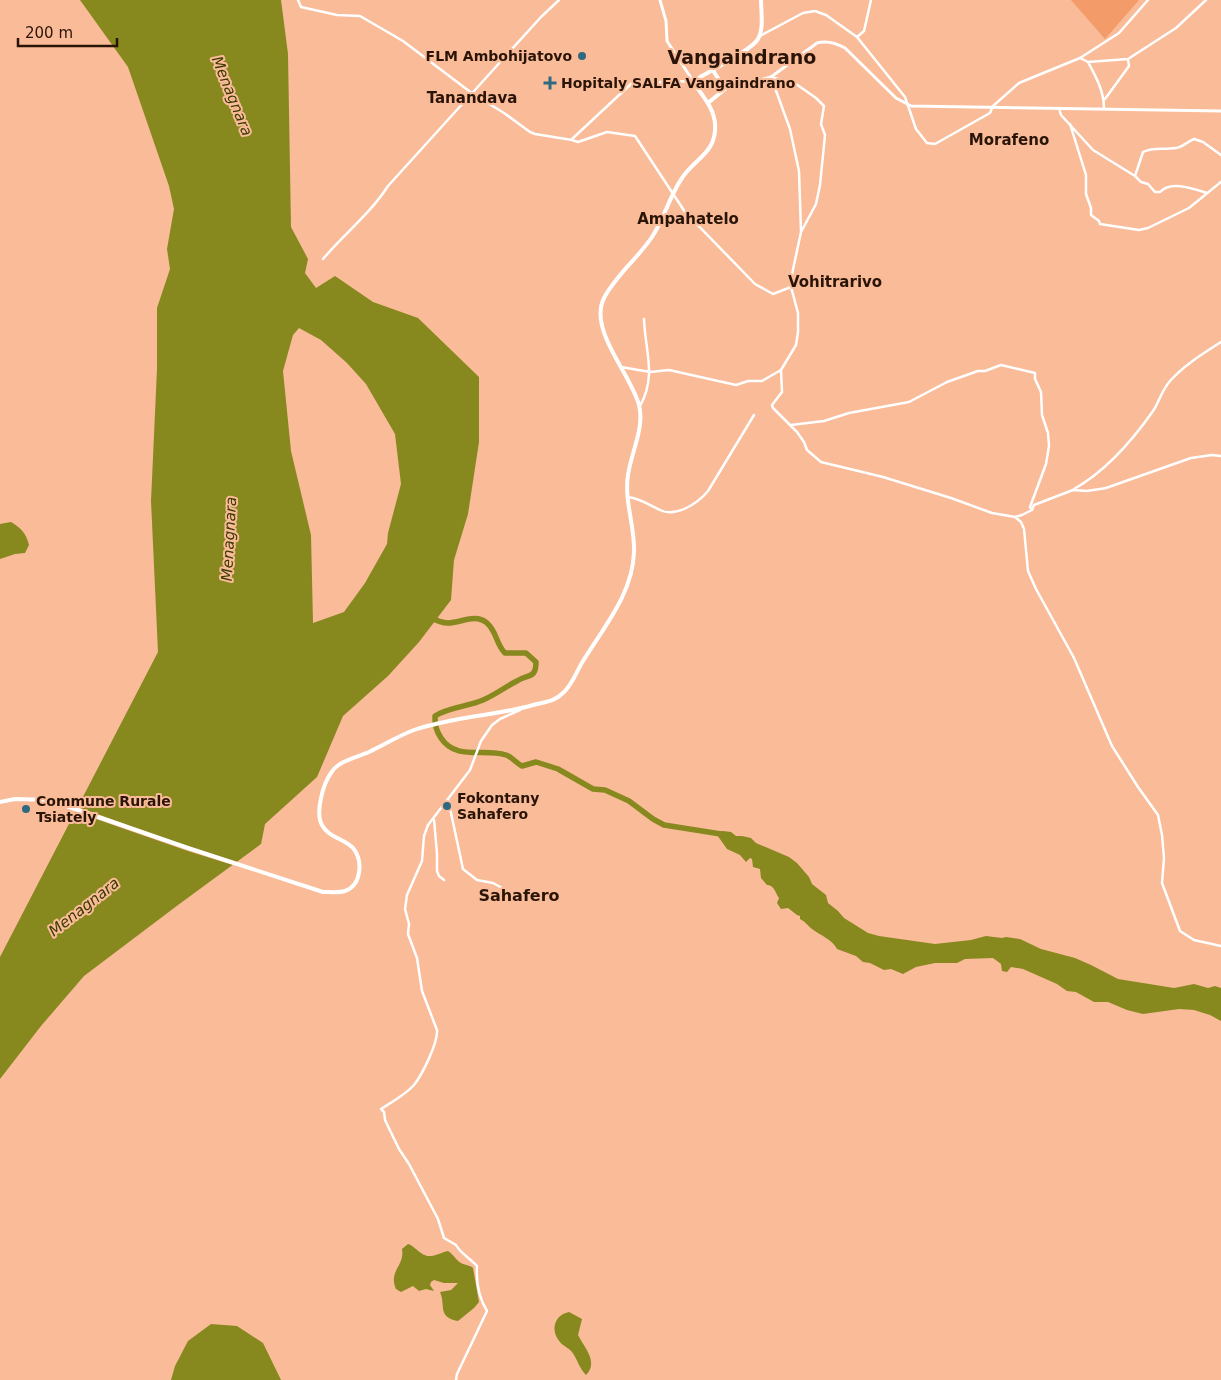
<svg xmlns="http://www.w3.org/2000/svg" width="1221" height="1380" viewBox="0 0 1221 1380" font-family="'DejaVu Sans',sans-serif">
<style>
.green{fill:#f39b69}
.water{fill:#87881e;fill-rule:evenodd}
.pier{fill:#f9bb98}
.lines{fill:none;stroke-linecap:round;stroke-linejoin:round}
.river{stroke:#87881e;stroke-width:5.5}
.minor{stroke:#fff;stroke-width:2.5}
.tertiary{stroke:#fff;stroke-width:3}
.secondary{stroke:#fff;stroke-width:4}
.poi-dot{fill:#2f6881;stroke:#f9bb98;stroke-width:2}
.labels{text-anchor:middle;stroke-width:4;stroke-linejoin:round;paint-order:stroke}
.poi-label{font-size:14px;font-weight:bold;fill:#2a1407;stroke:#f9bb98;text-anchor:start}
.water-label{font-size:15px;font-style:italic;fill:#3a3a01;stroke:#f9bb98}
.neighbourhood-label{font-size:15px;font-weight:bold;fill:#2a1407;stroke:#f9bb98}
.quarter-label{font-size:16px;font-weight:bold;fill:#2a1407;stroke:#f9bb98}
.district-label{font-size:19px;font-weight:bold;fill:#2a1407;stroke:#f9bb98}
</style>
<rect width="100%" height="100%" fill="#f9bb98"/>
<path class="green" d="M1071 0H1139L1105 39Z"/>
<path class="water" d="M80 0H281L288 54 291 227 308 259 305 273 316 288 335 276 373 302 418 318 479 377V442L468 514 454 560 451 600 419 642 388 676 343 716 317 777 265 824 261 844 178 905 84 976 41 1026 0 1079V957L158 652 151 501 157 369V308L170 269 167 249 174 209 169 186 128 67ZM299 328 321 340 347 363 366 384 395 434 401 484 388 533 387 544 365 583 344 612 313 623 311 535 291 451 283 371 293 335Z
M11 522C21 528 26 533 29 545L25 553 15 554 0 559V524Z
M723 831 731 832 736 836H742L751 838 756 843 789 857 797 863 809 877 812 884 826 895 828 903 838 911 844 918 868 933 879 936 935 944 971 940 986 936 1002 938 1006 937 1020 939 1041 949 1075 958 1091 965 1118 979 1174 988 1194 984 1208 988 1215 986 1221 988V1021L1210 1015 1194 1010 1179 1009 1143 1014 1127 1010 1108 1002H1094L1076 992 1067 991 1057 984 1023 969 1011 967 1007 972 1002 971 1001 964 993 958 965 959 957 963H935L916 967 903 974 891 969 884 970 870 963 863 962 856 956 837 949C833 940 820 935 812 929 807 925 806 922 800 919V916L797 915 788 908 781 909 777 903 779 898C775 892 774 885 767 885L761 878 760 869 753 867 752 859 750 858 746 862 740 855 727 849 715 832Z
M408 1244C414 1246 416 1250 421 1253 430 1260 439 1253 448 1251 454 1255 456 1260 461 1263 465 1265 470 1265 473 1268L479 1302 474 1308 458 1321C437 1317 446 1306 440 1292L451 1290 458 1283H444L434 1280 431 1282 430 1285 434 1291 426 1289 419 1291 413 1286 401 1292 396 1289C388 1271 405 1266 402 1249Z
M569 1312 582 1319 578 1335C584 1347 599 1362 586 1375 579 1368 578 1360 572 1352 569 1348 563 1346 560 1342 550 1331 554 1315 569 1312Z
M211 1324 237 1326 263 1343 281 1380H171L175 1366 188 1341Z"/>
<path class="pier" d="M75 806 175 842 240 863 236 866 188 851 73 811Z"/>
<g class="lines">
<path class="river" d="M429 617C435 620 441 623 448 623 461 623 475 613 487 623 497 632 496 644 505 653H526L536 662C536 679 528 674 517 681 505 687 495 695 483 700 467 707 449 707 435 716 435 726 436 730 441 738 456 761 484 748 506 755 512 757 516 763 522 766L536 762 558 769 593 789 605 790 629 801 653 819 664 825 721 834"/>
<path class="minor" d="M298 0 301 7 337 15 360 16 403 41 473 94 504 113 530 132 535 134 572 140 578 142 607 132 635 136 685 212 755 284 773 294 791 287
M760 36 803 13 815 11 826 15 857 37 905 97 916 129 927 143 935 144 990 113 993 106 1019 83 1080 58 1119 33 1148 0
M857 37 864 31 871 0
M1080 58 1088 62 1128 59 1176 28 1206 0
M1088 62C1096 77 1104 91 1104 108
M771 77 790 129 799 171 801 232 791 279V287L798 313V332L796 345 781 370 782 392 772 405 773 408 797 432 804 442 807 450 821 462 883 477 951 498 992 513 1015 517 1022 515 1032 510 1034 505 1073 490 1087 491 1106 488 1191 458 1212 455 1221 456
M771 77 796 84 816 98 824 106 821 124 825 135 820 185 816 204 801 232
M1105 99 1129 66 1128 59
M1059 108 1061 115 1093 150 1135 176 1141 182 1148 184 1155 192H1160C1171 180 1194 189 1207 193
M1070 124 1086 175V194L1091 208V215L1099 221 1100 224 1139 230 1148 228 1189 208 1221 182
M572 139 632 83 693 81
M1135 176 1143 152C1153 147 1164 150 1176 148 1183 147 1187 142 1194 139L1203 142 1221 155
M323 259C344 234 370 214 388 186L541 17 559 0
M621 367 650 372 669 370 736 385 748 381H762L781 370
M640 406C657 376 645 351 644 319
M791 425 824 421 849 413 909 402 947 382 978 371H985L1001 365 1035 373V379L1041 392 1042 415 1048 433 1049 446 1046 464 1030 507 1032 510
M1074 489C1106 471 1132 441 1153 411 1159 402 1162 390 1170 381 1184 365 1204 353 1221 342
M627 497C640 498 649 505 660 510 676 518 698 503 708 491L754 415
M1015 517 1021 522 1024 529 1028 571 1036 589 1074 658 1112 746 1138 787 1158 815 1162 835 1164 858 1162 883 1180 931 1194 940 1221 946
M448 799 463 869 477 880 493 883 504 889
M434 819 437 854V871L439 876 444 880
M456 1380 457 1374 487 1311C479 1298 476 1281 477 1266 471 1259 460 1253 456 1245L444 1238 438 1219 409 1164 399 1149 385 1120 384 1112 381 1109C392 1102 405 1095 414 1085 422 1075 438 1043 437 1030L422 991 417 958 408 934 409 924 405 909 407 895 422 861 424 836 428 825 470 770 481 741 492 725 500 719 520 710"/>
<path class="tertiary" d="M660 0 666 21 667 41 693 81
M725 89 771 77 817 43C827 40 836 43 845 48L896 98 911 106 1221 111"/>
<path class="secondary" d="M708 103 725 89 712 69
M0 802 15 799 49 800 188 848 323 892C330 892 339 893 345 891 362 885 363 860 353 848 345 839 328 837 322 825 315 813 323 784 331 773 338 761 357 757 369 752 384 745 398 736 414 730 422 727 432 725 440 723 471 715 503 714 533 705 544 702 554 702 563 693 573 684 576 672 583 661 604 627 633 593 634 552 635 526 624 501 628 475 631 453 645 427 639 405 631 374 588 330 604 298 616 275 638 258 652 237 664 219 669 197 682 178 695 158 717 153 715 124 714 107 701 95 693 81 706 73 751 51 758 39 764 29 761 11 761 0"/>
</g>
<g class="poi-dot">
<circle cx="582" cy="56" r="5"/>
<path d="M547.5 75.5h5v5h5v5h-5v5h-5v-5h-5v-5h5z"/>
<circle cx="447" cy="806" r="5"/>
<circle cx="26" cy="809" r="5"/>
</g>
<g class="labels">
<g class="poi-label">
<text x="572" y="61" text-anchor="end">FLM Ambohijatovo</text>
<text x="561" y="88">Hopitaly SALFA Vangaindrano</text>
<text x="457" y="803">Fokontany<tspan x="457" dy="16">Sahafero</tspan></text>
<text x="36" y="806">Commune Rurale<tspan x="36" dy="16">Tsiately</tspan></text>
</g>
<g class="water-label">
<text transform="translate(232 96) rotate(68)" y="5">Menagnara</text>
<text transform="translate(229 539) rotate(-87)" y="5">Menagnara</text>
<text transform="translate(84 907) rotate(-38)" y="5">Menagnara</text>
</g>
<g class="neighbourhood-label">
<text x="472" y="103">Tanandava</text>
<text x="1009" y="145">Morafeno</text>
<text x="688" y="224">Ampahatelo</text>
<text x="835" y="287">Vohitrarivo</text>
</g>
<g class="quarter-label">
<text x="519" y="901">Sahafero</text>
</g>
<g class="district-label">
<text x="742" y="64">Vangaindrano</text>
</g>
</g>
<path d="M18 38v8h99v-8" fill="none" stroke="#2a1407" stroke-width="2.5"/>
<text x="25" y="38" font-size="15" fill="#2a1407" stroke="#f9bb98" stroke-width="4" paint-order="stroke">200 m</text>
</svg>
